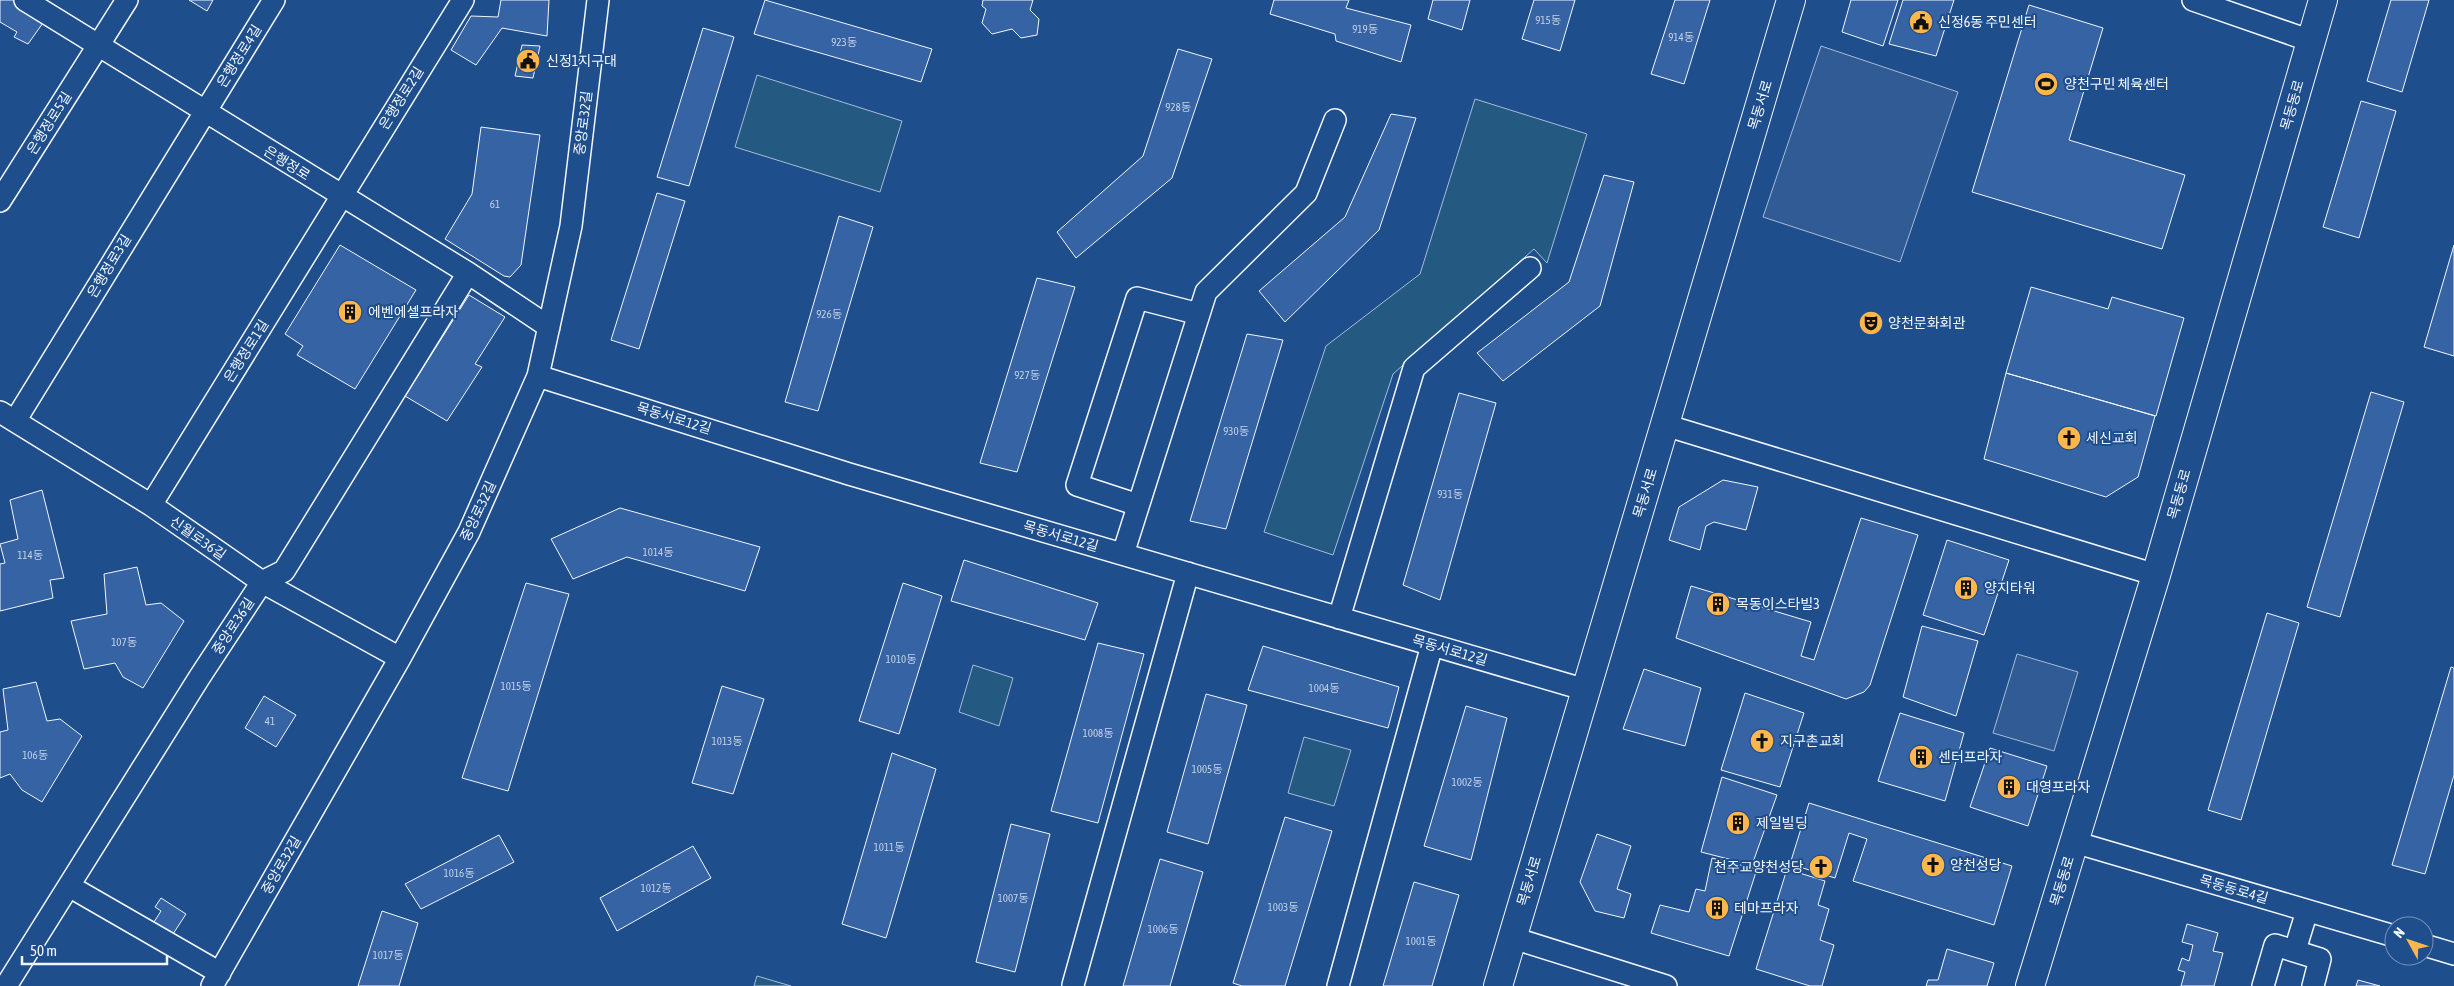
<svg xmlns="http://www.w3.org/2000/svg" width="2454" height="986" viewBox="0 0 2454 986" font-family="'Asap Condensed','Noto Sans KR',sans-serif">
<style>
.green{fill:#245a82;stroke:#a8bbd7}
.parking{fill:#305b95;stroke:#a8bbd7}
.building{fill:#3563a3;stroke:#f2f6ff}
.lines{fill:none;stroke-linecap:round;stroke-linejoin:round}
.minor-casing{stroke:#f2f6ff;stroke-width:24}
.major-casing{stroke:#f2f6ff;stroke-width:30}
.minor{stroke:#1f4e8c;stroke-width:21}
.major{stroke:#1f4e8c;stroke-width:28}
.labels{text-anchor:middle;stroke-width:4;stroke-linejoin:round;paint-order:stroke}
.number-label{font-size:11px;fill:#c3d1e8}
.poi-label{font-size:14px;fill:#f2f6ff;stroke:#1f4e8c;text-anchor:start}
.street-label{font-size:14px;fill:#f2f6ff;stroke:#1f4e8c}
</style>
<rect width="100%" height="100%" fill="#1f4e8c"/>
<path class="green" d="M757 75 902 121 880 192 735 147Z
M1475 99 1587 134 1547 263 1534 249 1393 374 1333 555 1264 532 1326 346 1420 274Z
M973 665 1013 678 999 726 959 712Z
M1304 737 1351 750 1334 806 1288 793Z
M757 976 791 986H754Z"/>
<path class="parking" d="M1821 46 1958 92 1900 262 1763 217Z
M2017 654 2078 672 2054 751 1993 733Z"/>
<path class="building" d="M0 0H13L45 20 28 44 14 37 17 32 0 22Z
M189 0H213L207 11Z
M501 0H549L547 36 502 28 476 65 451 50 471 16 498 17Z
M765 0 932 49 921 82 754 34Z
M983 0H1033L1030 10 1039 19 1037 35 1021 38 1012 29 992 34 982 23 986 9 982 6Z
M1274 0H1349L1346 8 1411 25 1401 62 1336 41 1335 34 1270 14Z
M1433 0H1470L1462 30 1428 19Z
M1534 0H1575L1560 51 1522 39Z
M1675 0H1710L1684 84 1651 74Z
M1851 0H1898L1883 46 1842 32Z
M1903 0H1954L1936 56 1889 44Z
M2391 0H2429L2402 92 2367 81Z
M2029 5 2103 28 2069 140 2185 175 2162 249 1972 192Z
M703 28 734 37 689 186 657 177Z
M522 45 540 46 533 78 515 76Z
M1178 49 1212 59 1172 178 1076 258 1057 232 1143 156Z
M2361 101 2396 111 2359 238 2323 227Z
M1391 114 1416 118 1379 230 1285 322 1259 291 1345 217Z
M481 127 540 135 521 265 510 277 504 276 445 239 472 194Z
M1604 175 1634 182 1600 306 1503 381 1477 353 1569 282Z
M657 193 685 201 639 349 611 340Z
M839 216 873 227 818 411 785 402Z
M340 245 416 290 355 389 297 355 303 346 285 334Z
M2454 245V356L2424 347Z
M1037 278 1075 287 1017 472 980 463Z
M2031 287 2108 309 2112 297 2184 318 2156 416 2006 373Z
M469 295 505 317 475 364 482 367 447 421 405 396Z
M1247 334 1283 340 1226 529 1190 521Z
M2006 373 2155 416 2138 477 2106 497 1984 459Z
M2371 392 2404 402 2340 617 2307 607Z
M1459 393 1496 403 1440 600 1403 585Z
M1723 480 1758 487 1746 530 1714 522 1706 526 1700 550 1669 540 1679 507Z
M42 490 64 578 50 580 53 598 0 611V564L5 563 0 544 18 539 10 500Z
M620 508 760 547 745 591 627 557 573 579 551 539Z
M1861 518 1918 535 1870 685 1864 692 1846 699 1676 638 1691 586 1811 622 1801 656 1814 660Z
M1947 540 2009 560 1984 635 1923 615Z
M964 560 1098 603 1085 640 951 601Z
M137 567 146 605 161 603 184 621 143 688 123 677 115 663 84 669 71 621 107 614 104 574Z
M526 583 569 594 508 791 462 778Z
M903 583 942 596 899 734 859 721Z
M2267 613 2299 623 2241 820 2208 810Z
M1922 626 1978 641 1956 716 1903 697Z
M1098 643 1144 654 1098 823 1051 811Z
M1263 646 1399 687 1388 728 1248 690Z
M2451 667 2454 668V775L2425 874 2392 865Z
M1644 669 1701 688 1685 746 1623 729Z
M36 682 47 721 60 719 82 736 42 802 22 790 10 774 0 778V732L8 730 3 689Z
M722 686 764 699 733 794 692 783Z
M1745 693 1804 713 1780 787 1721 770Z
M1206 694 1247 705 1208 844 1167 832Z
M264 696 296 715 276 747 245 728Z
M1466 706 1507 718 1471 860 1424 846Z
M1900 713 1964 733 1945 801 1878 781Z
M1990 748 2047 766 2028 826 1970 807Z
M892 753 936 769 886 938 842 924Z
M1722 777 1777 795 1752 865 1701 852Z
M1809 803 2012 866 1994 925 1853 881 1867 839 1849 833 1835 878 1790 864Z
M1285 817 1332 831 1285 986H1242L1233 983Z
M1011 824 1050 834 1015 972 976 962Z
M1597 834 1631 846 1617 889 1631 894 1624 918 1595 911 1580 882Z
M499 835 514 862 421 909 405 884Z
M693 846 711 878 617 931 600 898Z
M1712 858 1757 869 1729 956 1651 933 1660 905 1689 912 1696 889 1705 891Z
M1160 859 1203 872 1170 986H1123Z
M1787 869 1825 881 1818 905 1829 909 1820 940 1834 945 1822 986H1810L1756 969Z
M1414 882 1459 895 1432 986H1383Z
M161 898 186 914 173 934 154 922 161 911 155 907Z
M382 911 418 923 399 986H358Z
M2187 924 2218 933 2213 951 2223 953 2214 986H2181L2185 972 2178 970 2182 958 2189 961 2193 945 2182 942Z
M1947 949 1994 963 1987 986H1926L1928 980H1938Z
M2358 980 2380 986H2356Z"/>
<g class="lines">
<g class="minor-casing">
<path id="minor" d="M25 0 468 273 549 327
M2193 0 2311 41
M0 201 127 0
M538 376 849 474 1586 690
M0 412 151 505 262 582 400 658
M15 421 274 0
M1665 425 2156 575
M151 505 463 0
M1138 505 1077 485 1137 298 1199 314
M1123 554 1206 292 1306 193 1335 120
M1339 618 1414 368 1530 268
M2074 842 2394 936
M69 886 220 973
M1513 938 1666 986
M2424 945 2454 954
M2295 950 2307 911
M1073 985 1188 573
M6 986 199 678 262 582 284 571 468 273
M212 986 400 658 469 532 538 376 571 226 598 0
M1338 986 1432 645
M2263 986 2275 945 2320 959 2313 986"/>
</g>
<g class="major-casing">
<path id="major" d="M1498 986 1791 0
M2030 986 2156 575 2323 0"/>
</g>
<use href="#minor" class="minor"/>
<use href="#major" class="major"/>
</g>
<defs>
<g id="civic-disc" transform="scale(1.25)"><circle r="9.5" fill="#ffb74d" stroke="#1f4e8c"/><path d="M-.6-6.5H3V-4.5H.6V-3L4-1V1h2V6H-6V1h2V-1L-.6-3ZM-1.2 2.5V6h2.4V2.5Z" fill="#111"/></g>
<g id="stadium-disc" transform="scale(1.25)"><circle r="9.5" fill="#ffb74d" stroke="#1f4e8c"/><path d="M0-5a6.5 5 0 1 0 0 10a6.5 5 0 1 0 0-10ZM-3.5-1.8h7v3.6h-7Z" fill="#111"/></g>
<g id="building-disc" transform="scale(1.25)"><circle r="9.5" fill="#ffb74d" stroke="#1f4e8c"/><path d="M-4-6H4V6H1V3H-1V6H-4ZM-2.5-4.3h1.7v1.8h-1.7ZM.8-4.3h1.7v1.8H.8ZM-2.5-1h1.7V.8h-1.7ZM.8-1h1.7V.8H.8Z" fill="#111"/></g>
<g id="theatre-disc" transform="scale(1.25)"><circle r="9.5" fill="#ffb74d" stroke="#1f4e8c"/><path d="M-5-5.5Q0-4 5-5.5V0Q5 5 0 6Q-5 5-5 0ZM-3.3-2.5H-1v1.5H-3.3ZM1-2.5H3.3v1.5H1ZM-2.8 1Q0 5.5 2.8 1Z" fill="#111"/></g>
<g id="church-disc" transform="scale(1.25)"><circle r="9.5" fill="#ffb74d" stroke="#1f4e8c"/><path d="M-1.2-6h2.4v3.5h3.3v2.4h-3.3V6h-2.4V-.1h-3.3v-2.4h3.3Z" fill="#111"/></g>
</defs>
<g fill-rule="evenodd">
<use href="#civic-disc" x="1921" y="22"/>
<use href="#civic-disc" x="528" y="61"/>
<use href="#stadium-disc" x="2046" y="84"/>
<use href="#building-disc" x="350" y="312"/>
<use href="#theatre-disc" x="1871" y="323"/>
<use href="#church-disc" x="2069" y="438"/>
<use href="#building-disc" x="1966" y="588"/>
<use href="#building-disc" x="1718" y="604"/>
<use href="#church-disc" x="1762" y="741"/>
<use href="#building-disc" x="1921" y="757"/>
<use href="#building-disc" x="2009" y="787"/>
<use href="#building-disc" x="1738" y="823"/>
<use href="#church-disc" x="1933" y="865"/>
<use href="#church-disc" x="1821" y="867"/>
<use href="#building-disc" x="1717" y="908"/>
</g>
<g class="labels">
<g class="number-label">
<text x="1548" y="24">915동</text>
<text x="1365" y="33">919동</text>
<text x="1681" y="41">914동</text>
<text x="844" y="46">923동</text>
<text x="1178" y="111">928동</text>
<text x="495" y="208">61</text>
<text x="829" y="318">926동</text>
<text x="1027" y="379">927동</text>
<text x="1236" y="435">930동</text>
<text x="1450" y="498">931동</text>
<text x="658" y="556">1014동</text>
<text x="30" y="559">114동</text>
<text x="124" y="646">107동</text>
<text x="901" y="663">1010동</text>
<text x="516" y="690">1015동</text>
<text x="1324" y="692">1004동</text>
<text x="270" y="725">41</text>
<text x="1098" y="737">1008동</text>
<text x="727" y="745">1013동</text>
<text x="35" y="759">106동</text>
<text x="1207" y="773">1005동</text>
<text x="1467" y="786">1002동</text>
<text x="889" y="851">1011동</text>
<text x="459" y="877">1016동</text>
<text x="656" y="892">1012동</text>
<text x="1013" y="902">1007동</text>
<text x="1283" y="911">1003동</text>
<text x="1163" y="933">1006동</text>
<text x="1421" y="945">1001동</text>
<text x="388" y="959">1017동</text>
</g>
<g class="poi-label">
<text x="1938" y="27">신정6동 주민센터</text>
<text x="546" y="66">신정1지구대</text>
<text x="2064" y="89">양천구민 체육센터</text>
<text x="368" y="317">에벤에셀프라자</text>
<text x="1888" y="328">양천문화회관</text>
<text x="2086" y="443">세신교회</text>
<text x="1984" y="593">양지타워</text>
<text x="1736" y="609">목동이스타빌3</text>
<text x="1780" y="746">지구촌교회</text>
<text x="1938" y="762">센터프라자</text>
<text x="2026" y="792">대영프라자</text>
<text x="1756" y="828">제일빌딩</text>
<text x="1950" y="870">양천성당</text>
<text x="1804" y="872" text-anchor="end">천주교양천성당</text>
<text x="1734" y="913">테마프라자</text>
</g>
<g class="street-label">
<text transform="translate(239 56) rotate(-58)" y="5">은행정로4길</text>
<text transform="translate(401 98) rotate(-58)" y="5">은행정로2길</text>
<text transform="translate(1760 105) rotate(-73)" y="5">목동서로</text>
<text transform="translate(2292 105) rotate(-74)" y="5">목동동로</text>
<text transform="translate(49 123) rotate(-58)" y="5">은행정로5길</text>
<text transform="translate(583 123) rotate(-83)" y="5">중앙로32길</text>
<text transform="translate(287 163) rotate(32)" y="5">은행정로</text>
<text transform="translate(109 266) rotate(-59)" y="5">은행정로3길</text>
<text transform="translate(246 351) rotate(-58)" y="5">은행정로1길</text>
<text transform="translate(674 418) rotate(17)" y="5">목동서로12길</text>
<text transform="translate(1645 493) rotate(-73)" y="5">목동서로</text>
<text transform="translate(2179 494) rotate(-74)" y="5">목동동로</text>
<text transform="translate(478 511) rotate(-65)" y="5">중앙로32길</text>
<text transform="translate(1061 536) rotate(16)" y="5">목동서로12길</text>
<text transform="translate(198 538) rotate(35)" y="5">신월로36길</text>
<text transform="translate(233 626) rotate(-57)" y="5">중앙로36길</text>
<text transform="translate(1450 650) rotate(16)" y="5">목동서로12길</text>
<text transform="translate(281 865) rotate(-60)" y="5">중앙로32길</text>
<text transform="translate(1529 881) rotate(-73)" y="5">목동서로</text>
<text transform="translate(2062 881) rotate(-73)" y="5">목동동로</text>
<text transform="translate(2234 889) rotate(16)" y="5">목동동로4길</text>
</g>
</g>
<g transform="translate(2409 941) rotate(310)"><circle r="24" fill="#1f4e8c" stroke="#7391ba"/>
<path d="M0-4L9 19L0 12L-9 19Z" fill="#ffb74d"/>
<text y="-8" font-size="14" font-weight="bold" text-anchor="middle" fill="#f2f6ff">N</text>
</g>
<path d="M22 956v8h145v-8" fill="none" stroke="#f2f6ff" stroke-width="2.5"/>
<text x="30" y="956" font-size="15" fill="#f2f6ff" stroke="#1f4e8c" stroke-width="4" paint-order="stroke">50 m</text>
</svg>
